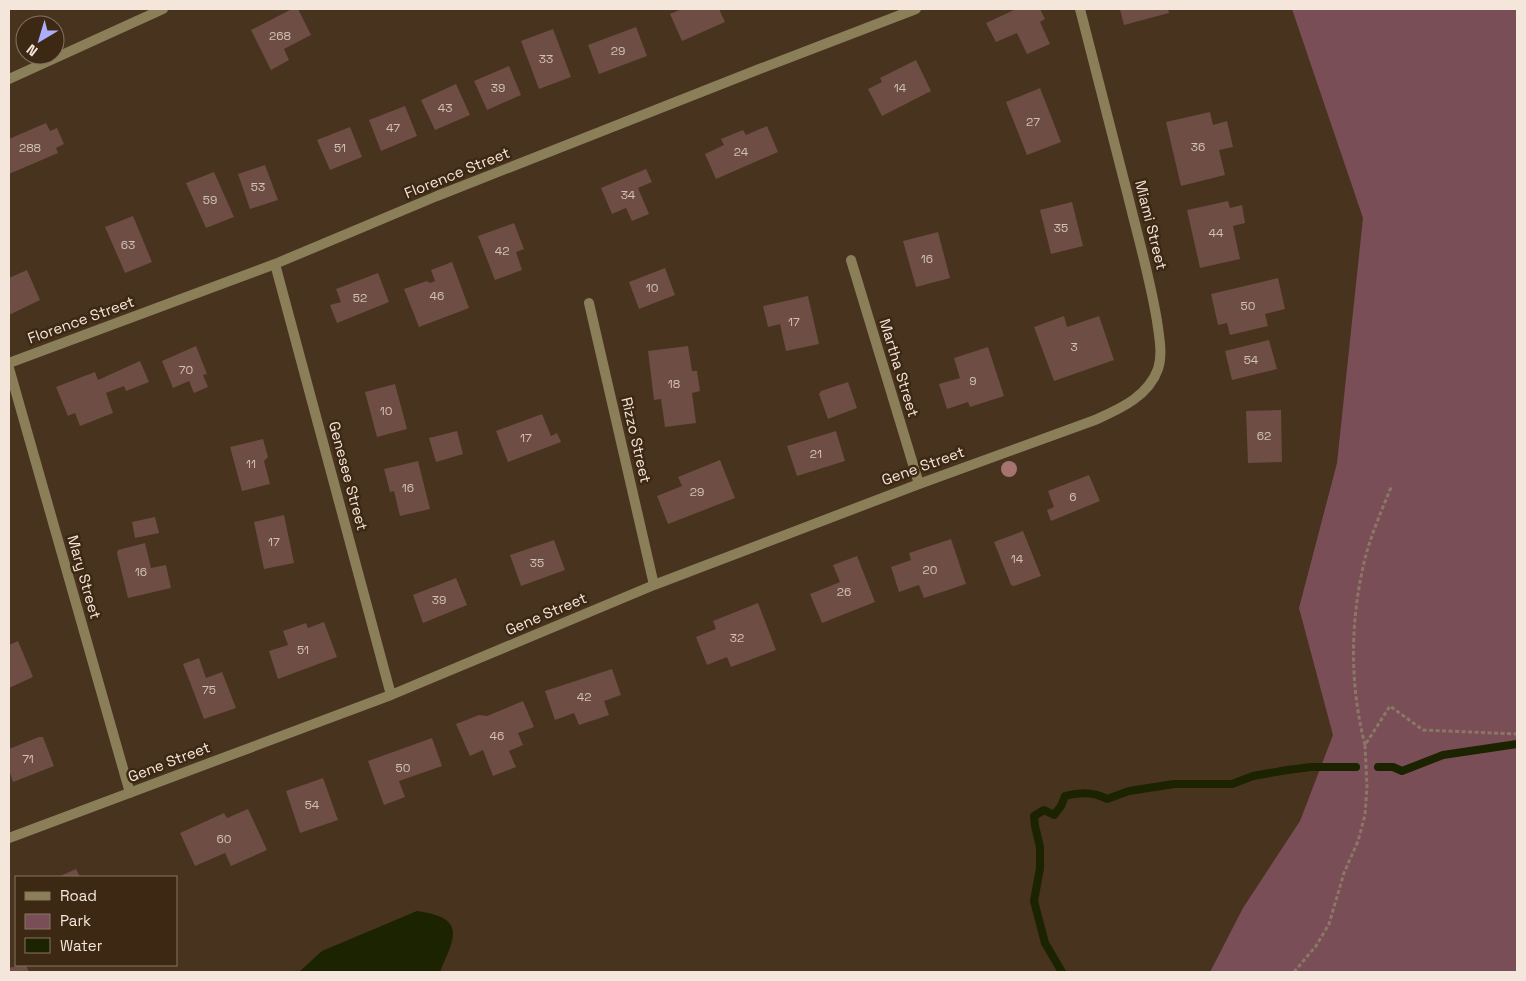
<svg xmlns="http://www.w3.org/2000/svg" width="1526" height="981" viewBox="0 0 1526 981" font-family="'Space Grotesk',sans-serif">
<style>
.green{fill:#7a4e56}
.water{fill:#1b2300}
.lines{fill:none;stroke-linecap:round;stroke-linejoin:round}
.stream{stroke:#1b2300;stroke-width:8}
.building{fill:#6d4d44}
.path{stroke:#8a7766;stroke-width:3;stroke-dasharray:4 2.5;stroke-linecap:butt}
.minor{stroke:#8b7f5a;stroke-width:10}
.tertiary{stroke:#8b7f5a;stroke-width:10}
.tree{fill:#a77371}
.labels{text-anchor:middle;stroke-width:5;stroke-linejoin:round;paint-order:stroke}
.number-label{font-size:12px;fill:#d2c0b4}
.street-label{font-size:15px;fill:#f4e6da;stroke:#3d2814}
</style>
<rect width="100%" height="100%" fill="#48331e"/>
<path class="green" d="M1292 9H1517V972H1210L1243 908 1300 821 1333 735 1299 608 1337 463 1363 218Z"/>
<path class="water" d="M417 911C467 918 455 937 440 972H299L322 951Z"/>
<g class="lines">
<path class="stream" d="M1378 767H1393L1402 771 1443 755 1517 744
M1062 972 1045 943 1034 901 1040 868V847L1035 826 1034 816 1044 810 1054 815 1061 806 1065 796C1080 792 1094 792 1107 799L1129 791 1174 784H1232L1253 776 1287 770 1311 767H1356"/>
</g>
<path class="building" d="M292 9H298L311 35 284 49 289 60 271 70 251 30Z
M682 9H719L725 22 682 41 670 14Z
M1016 9H1040L1045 19 1040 22 1050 44 1027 54 1017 33 996 42 986 23Z
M1120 9H1168L1169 13 1124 25Z
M636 27 647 56 599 74 588 45Z
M553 29 571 77 539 89 521 41Z
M916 60 931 91 882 116 868 89 882 82 880 78Z
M509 66 521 95 487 110 474 81Z
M456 84 470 115 435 130 421 100Z
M1040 88 1061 142 1027 155 1006 102Z
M405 106 417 136 381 151 369 120Z
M1210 112 1213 125 1227 121 1233 147 1219 150 1225 175 1181 186 1166 122Z
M46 123 50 131 57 128 64 144 56 148 58 153 9 174V139Z
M767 126 778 152 716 179 705 154 724 145 721 139 743 130 746 135Z
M350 127 362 157 330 170 317 140Z
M265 165 278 200 250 209 238 174Z
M646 169 652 182 638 188 649 214 632 221 626 208 612 214 601 188Z
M214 172 234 217 206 228 186 183Z
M1228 201 1230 208 1242 205 1245 223 1233 226 1240 259 1200 268 1187 210Z
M1072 202 1083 246 1051 254 1040 210Z
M133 216 152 262 125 273 105 227Z
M514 223 524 249 516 252 522 270 495 280 478 236Z
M938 232 950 278 916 287 903 241Z
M452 262 469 308 419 327 404 289 427 281 430 283 435 281 431 270Z
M665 268 675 295 639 309 629 282Z
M27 270 40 300 9 315V278Z
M378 273 389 302 337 323 330 305 341 302 336 289Z
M1278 278 1285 309 1265 314 1268 326 1230 335 1227 323 1218 325 1211 294Z
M808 296 819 344 786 351 780 324 768 327 763 306Z
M1064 316 1067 327 1099 316 1114 360 1054 381 1034 327Z
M1269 340 1277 369 1232 380 1225 351Z
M196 346 207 374 203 375 208 387 194 393 189 381 173 388 162 361Z
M688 346 692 371H697L700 391 692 393 696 423 665 427 661 399 654 400 648 351Z
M988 347 1004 396 970 407 968 402 947 409 939 384 960 378 954 358Z
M140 361 149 382 126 391 124 386 106 393 113 413 80 426 75 413 68 416 56 387 95 372 98 380Z
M848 382 857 408 828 419 819 394 821 391Z
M395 384 407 429 377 437 365 392Z
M1281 410 1282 462 1248 463 1246 411Z
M542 414 551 436 557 433 561 442 508 462 496 431Z
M457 431 463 454 436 462 429 438Z
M836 431 845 461 797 476 787 446Z
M263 439 268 457 264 461 270 484 242 491 230 447Z
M720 460 735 498 668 524 657 496 682 486 678 477Z
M418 461 430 509 400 516 394 491 390 492 384 469Z
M1089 475 1100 501 1051 521 1047 510 1054 507 1048 491Z
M284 515 294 563 264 569 254 522Z
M155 517 159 533 135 538 132 522Z
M1023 531 1041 576 1014 586 1011 585 994 542Z
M951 539 966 584 924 598 919 585 899 592 891 567 911 560 909 553Z
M554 540 565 570 521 586 510 555Z
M145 543 151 568 166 565 171 588 128 598 117 553 118 550Z
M857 556 875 602 822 623 810 594 840 582 833 565Z
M456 578 467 605 423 623 413 595Z
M758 603 776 650 731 667 727 657 707 665 696 637 716 629 713 621Z
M324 622 337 657 278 679 269 651 288 645 283 631 306 623 308 628Z
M18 641 33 677 9 688V645Z
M199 658 206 678 222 672 236 708 204 719 183 664Z
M612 669 621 695 604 701 609 715 579 725 574 713 555 720 545 691Z
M523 701 534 727 518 733 523 745 509 751 516 767 493 776 483 750 470 756 456 724 479 715 487 716Z
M39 737H43L54 766 13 782 9 770V749Z
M432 738 442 766 399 781 405 797 384 805 368 761Z
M323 778 338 820 300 833 286 791Z
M248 809 267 850 231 866 225 853 195 866 180 833 224 813 227 818Z
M76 869 80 877H58Z
M21 965H26L29 972H9V968Z"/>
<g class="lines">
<path class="path" d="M1365 745C1350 686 1350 626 1363 567 1369 539 1381 512 1392 485
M1294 972 1316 946 1329 924 1344 873 1358 841 1365 815 1367 787 1365 745 1390 706 1423 730 1517 734"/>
<path class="minor" d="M851 260 919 484
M275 264 391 695
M589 303 654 585
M9 363 275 264 437 196 762 68 916 9
M9 368 130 793
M9 838 391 695 654 585 919 484 1095 420C1119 409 1148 397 1158 369 1163 354 1159 336 1157 321 1150 278 1138 237 1128 196 1112 133 1096 71 1080 9"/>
<path class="tertiary" d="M9 79 163 9"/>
</g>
<circle class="tree" cx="1009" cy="469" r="8"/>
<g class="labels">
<g class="number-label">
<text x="280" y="40">268</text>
<text x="618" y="55">29</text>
<text x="546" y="63">33</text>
<text x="498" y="92">39</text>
<text x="900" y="92">14</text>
<text x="445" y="112">43</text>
<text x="1033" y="126">27</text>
<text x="393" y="132">47</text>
<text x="1198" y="151">36</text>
<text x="30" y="152">288</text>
<text x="340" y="152">51</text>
<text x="741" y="156">24</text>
<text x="258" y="191">53</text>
<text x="628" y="199">34</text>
<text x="210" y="204">59</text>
<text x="1061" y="232">35</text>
<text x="1216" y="237">44</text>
<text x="128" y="249">63</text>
<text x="502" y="255">42</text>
<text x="927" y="263">16</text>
<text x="652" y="292">10</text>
<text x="437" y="300">46</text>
<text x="360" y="302">52</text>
<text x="1248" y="310">50</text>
<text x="794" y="326">17</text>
<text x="1074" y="351">3</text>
<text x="1251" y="364">54</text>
<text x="186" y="374">70</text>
<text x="973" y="385">9</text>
<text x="674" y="388">18</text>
<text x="386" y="415">10</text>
<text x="1264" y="440">62</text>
<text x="526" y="442">17</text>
<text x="816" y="458">21</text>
<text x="251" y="468">11</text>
<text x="408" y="492">16</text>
<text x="697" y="496">29</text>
<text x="1073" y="501">6</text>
<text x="274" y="546">17</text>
<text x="1017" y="563">14</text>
<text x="537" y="567">35</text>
<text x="930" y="574">20</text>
<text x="141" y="576">16</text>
<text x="844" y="596">26</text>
<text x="439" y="604">39</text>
<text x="737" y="642">32</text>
<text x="303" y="654">51</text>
<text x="209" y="694">75</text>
<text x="584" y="701">42</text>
<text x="497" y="740">46</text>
<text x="28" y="763">71</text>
<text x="403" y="772">50</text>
<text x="312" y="809">54</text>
<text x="224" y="843">60</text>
</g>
<g class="street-label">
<text transform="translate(457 173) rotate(-22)" y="5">Florence Street</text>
<text transform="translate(1151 225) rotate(76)" y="5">Miami Street</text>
<text transform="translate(81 320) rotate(-20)" y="5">Florence Street</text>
<text transform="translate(899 368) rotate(73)" y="5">Martha Street</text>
<text transform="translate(636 440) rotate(77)" y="5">Rizzo Street</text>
<text transform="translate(923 466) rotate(-20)" y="5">Gene Street</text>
<text transform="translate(348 476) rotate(75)" y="5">Genesee Street</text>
<text transform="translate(84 577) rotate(74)" y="5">Mary Street</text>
<text transform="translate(546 614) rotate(-23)" y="5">Gene Street</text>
<text transform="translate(169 762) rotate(-21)" y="5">Gene Street</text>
</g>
</g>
<rect width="1526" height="981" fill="none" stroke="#f4e6da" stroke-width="20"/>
<rect x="15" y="876" width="162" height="90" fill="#3d2814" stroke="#867463"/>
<rect x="25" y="892" width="25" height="8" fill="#8b7f5a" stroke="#867463"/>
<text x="60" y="901" font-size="15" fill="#f4e6da">Road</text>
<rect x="25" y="914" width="25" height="15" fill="#7a4e56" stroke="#867463"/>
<text x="60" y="926" font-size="15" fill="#f4e6da">Park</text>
<rect x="25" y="938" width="25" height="15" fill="#1b2300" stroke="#867463"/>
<text x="60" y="951" font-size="15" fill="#f4e6da">Water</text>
<g transform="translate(40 40) rotate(218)"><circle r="24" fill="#3d2814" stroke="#867463"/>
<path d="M0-4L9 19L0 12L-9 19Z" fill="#adaefb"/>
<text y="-8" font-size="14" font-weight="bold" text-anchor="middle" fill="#f4e6da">N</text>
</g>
</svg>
